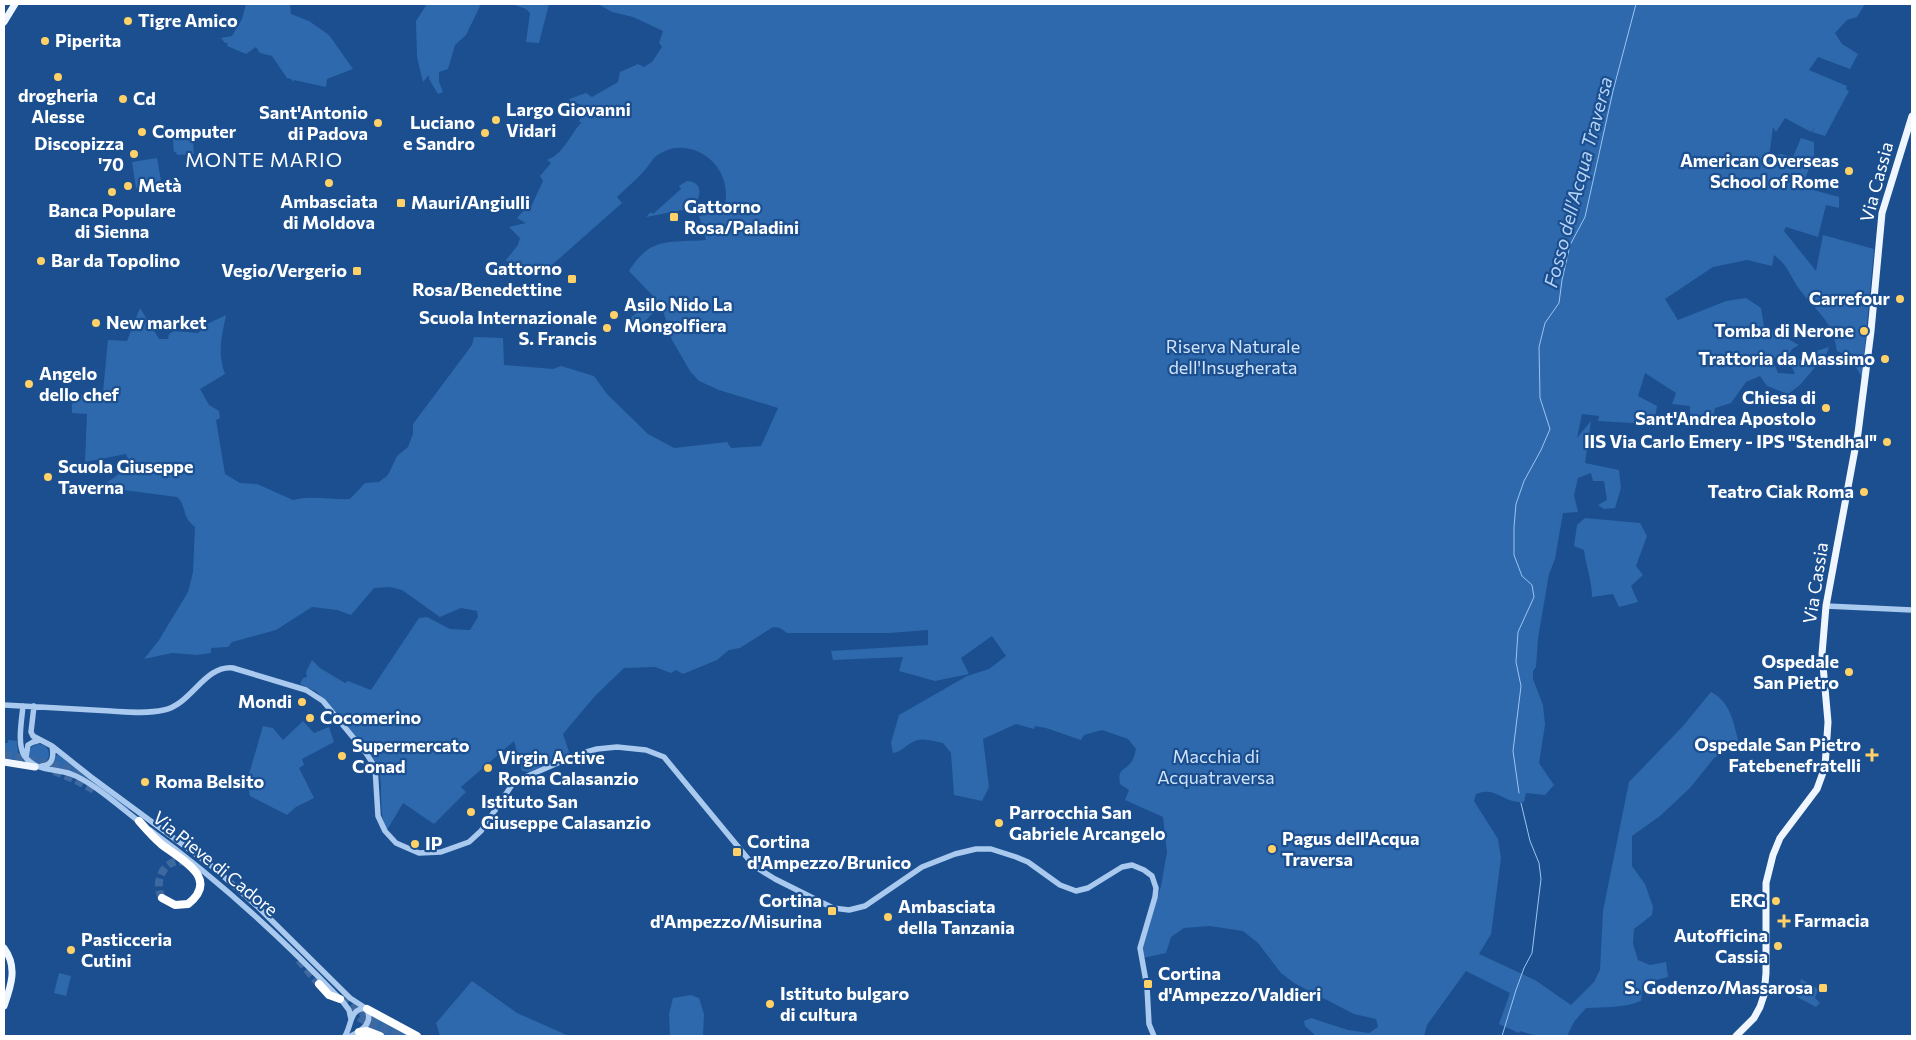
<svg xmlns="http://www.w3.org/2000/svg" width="1916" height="1040" viewBox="0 0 1916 1040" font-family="Commissioner,sans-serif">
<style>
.green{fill:#2e69ad}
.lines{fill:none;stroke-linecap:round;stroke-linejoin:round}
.stream{stroke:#9cc4f0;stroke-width:1}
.highway-tunnel{stroke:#3d69a0;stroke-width:8;stroke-dasharray:8 4;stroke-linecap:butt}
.minor{stroke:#a9c9ee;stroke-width:5.5}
.major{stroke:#f0f6ff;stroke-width:7}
.highway{stroke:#fff;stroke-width:8}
.poi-dot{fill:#ffd166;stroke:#1b4f8f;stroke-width:2}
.labels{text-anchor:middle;stroke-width:4.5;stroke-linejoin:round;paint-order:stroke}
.poi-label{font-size:18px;font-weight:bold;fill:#fff;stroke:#1b4f8f;text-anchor:start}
.street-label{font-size:18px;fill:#fff;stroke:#1b4f8f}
.park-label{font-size:18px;fill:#cfe3fa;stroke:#1b4f8f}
.water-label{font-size:19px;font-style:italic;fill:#b5d3f5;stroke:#1b4f8f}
.quarter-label{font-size:20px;letter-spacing:1px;fill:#fff;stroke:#1b4f8f}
</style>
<rect width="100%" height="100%" fill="#1b4f8f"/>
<path class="green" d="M246 4H290L291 14 309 21 329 35 353 69 327 79 326 87 294 80 293 82 291 79 287 78 272 56 260 53 256 47 246 54 227 46 228 43H225L221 38 232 36 242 19Z
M427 4H478L480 6 466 35 455 45 448 69 439 72V82L443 92 438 94 429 79V75L423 82 417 57 416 21Z
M512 4H549L539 43 526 42 530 13 526 9Z
M598 4H1865L1857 17 1847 20 1835 33 1842 44 1858 54 1850 69 1818 57 1809 70 1847 86 1846 89 1849 91 1825 136 1812 132 1815 127 1811 132 1785 118 1776 132 1773 127 1769 158 1781 154 1793 157 1801 138 1814 142V155L1802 187 1839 197V208L1826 205 1818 237 1786 227 1784 231 1816 271 1823 235 1874 249 1862 377 1849 356 1837 351C1832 317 1814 311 1797 286 1788 272 1788 266 1774 255L1772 266 1747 260 1713 267 1665 299 1678 320 1726 301 1746 298 1761 308 1764 326 1799 345 1792 349 1790 353 1772 359 1778 373 1795 374 1791 365 1807 354 1829 347 1827 353 1800 385 1788 394 1767 386 1760 376 1746 382 1731 403 1715 408 1713 420 1690 419V406L1672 404 1676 393 1645 373 1638 396 1657 406 1655 417 1647 424 1598 421 1599 416 1582 414 1577 438 1591 421 1585 463 1619 470 1621 488 1615 508 1604 509 1598 505 1607 500 1604 481H1593L1591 473 1578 478 1574 495 1578 512 1563 513 1555 559 1549 574 1538 638 1536 667 1533 671V679L1543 705 1545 725 1539 763 1554 785 1545 795 1526 793 1524 802C1521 802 1515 802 1512 801 1497 796 1493 788 1476 794L1474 801 1498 839 1501 858 1491 934 1479 954 1535 980 1571 1005 1594 982 1600 970 1603 911 1629 782 1683 726 1711 692C1731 702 1734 724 1739 744L1714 758 1690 788 1660 816 1632 836V866L1645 884 1653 907 1652 915 1634 929 1633 944 1638 960 1650 965 1666 962 1668 977 1643 983 1641 1001C1624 1008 1605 1007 1586 1008L1574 1022 1567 1036H1537L1520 1031 1519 1033 1499 1024 1510 993 1466 971 1427 1025 1424 1036H1316L1305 1026 1304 1021 1311 1018 1348 1030 1369 1033 1378 1027 1376 1019 1354 1014 1294 983 1281 973 1258 943 1243 931 1210 926 1184 928 1171 937 1166 953 1143 958 1141 949 1161 886 1167 852 1163 817 1125 800 1129 790 1120 784C1117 767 1125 772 1132 761 1134 758 1135 753 1136 749L1128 739 1102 730 1084 735 1081 740 1046 728 1035 726 1034 729 1016 724 983 739 989 787 982 801 954 795 951 753 943 743C932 741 921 736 911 743 904 747 902 751 893 753L891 743 899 715 967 676 989 669 1006 656 992 636 961 658 969 674 935 681 899 671 903 657 833 660 831 651 928 645V630L889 633H787L780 628 773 627 740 648 729 650 717 660 683 674 676 670 671 673 655 667 624 668 595 696 563 734 570 755 529 772 522 771 514 741 461 787 466 792 434 824 403 803 387 830C378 812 383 795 380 776 380 771 377 765 375 761L317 692 300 684 303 678 307 677 306 672 312 660 320 668 345 683 348 681 371 690 419 618 427 617 450 629 470 630 478 617 477 611 461 608 440 617 402 590 390 587 374 588 351 615 337 610 312 607 276 630 232 642 228 647 211 648V653L197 655 172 653 144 659 159 640 188 592 193 572 195 527C181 517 187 505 177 497L100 487 131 466 126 454 85 462 87 414 72 413V395L103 392 108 340 127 341 140 308 159 339H168L169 334 174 331 198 333 207 324 226 315C222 336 217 353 225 374L200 389 209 405 219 411 220 418 216 420 225 474 240 483 257 484 293 500C312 495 331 500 350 499L365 483 379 482 388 475 397 456 408 447 413 434V424L472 345 474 337 503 338 504 365 553 369 561 366 594 376 607 394 648 434 674 448 727 442 731 448 761 446 778 408 719 390 699 381 690 371 672 340 661 304 634 333 625 323 654 297 629 271C651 236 668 243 706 240L699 216 731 209 725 205C728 189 724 174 713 162 697 146 672 142 654 158 651 162 648 166 645 170 636 180 626 188 617 197L622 203 544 272C526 277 519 274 506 260L518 245 520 238 509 227 526 223 517 218 525 209H530L543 181 540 176 551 163 547 160C565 153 569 135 582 122H579L582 113V105L571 102 569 99 586 93 592 97 618 82 620 72 638 64 644 67 652 62 662 47 659 43 663 31 633 17 612 12Z
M181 129V133L192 132 194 154 177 155 176 152H174L172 130Z
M157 158 162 186 136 188 132 162Z
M687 181C706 182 701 202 688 209L646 217 651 212 653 214 681 189 679 186Z
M1585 518 1640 523 1647 536 1636 566 1643 575 1631 586 1638 602 1619 607 1613 594 1592 597C1592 581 1586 566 1584 550L1574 546 1577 525Z
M303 721 314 733 329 727 334 742 302 759 304 765 299 768 314 798 296 807 287 815 250 796 247 781 263 726 273 728 283 740Z
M8 740 17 741 18 754 23 761 4 758V743H8Z
M29 754a10 10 0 1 1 20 0a10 10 0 1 1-20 0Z
M57 754 130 808 128 810 69 771 50 767 54 762Z
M59 973 71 976 66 996 54 993Z
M1801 979 1818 989 1815 998 1820 1003 1816 1007 1797 997Z
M472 981 517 1013 569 1036H440L436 1023Z
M691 995 699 998 704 1014 703 1036H670L669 1014 673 998Z
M373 1016 412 1036H384L368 1028 372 1023Z"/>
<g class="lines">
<path class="stream" d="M1519 793 1513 751 1521 686 1516 662 1518 632 1534 597 1532 585 1522 576 1514 555V527L1516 504 1524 481 1541 450 1550 429 1540 398 1539 347 1545 323 1559 303 1562 280 1570 245 1585 217 1613 91 1636 4
M1502 1036 1516 990 1524 968 1532 953 1541 879 1539 863 1530 841 1521 803"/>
<path class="highway-tunnel" d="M4 754 66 768 97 783
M54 771 74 779 96 791
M162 898C152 880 167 854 188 863
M299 960 319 984
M344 995 362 1012 404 1036
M350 1010 360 1018 392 1036"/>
<path class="minor" d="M1826 606 1912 610
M4 705C39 707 75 709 111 711 128 712 147 714 164 710 192 704 204 665 233 668L306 690 323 701 366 753 375 767 378 816 385 831 396 843 419 853 441 852 469 842 481 831 514 782 576 755 597 749 617 747 646 750 664 757 754 866 775 879 833 908 849 910 865 906 922 867 955 854 976 849H991L1016 857 1028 862 1060 885 1076 891 1088 888 1122 867 1132 865 1144 870 1152 876 1156 888 1155 897 1140 948 1147 987 1149 1024 1154 1036
M23 706C22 718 17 744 24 755 34 772 55 768 71 774 93 782 122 809 141 823
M34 706 31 732 33 736 52 746 91 777 213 867 258 907 350 998 367 1009C373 1023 363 1030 351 1036
M26 757 28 745 33 742 40 740
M42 766C53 765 54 756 52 746
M150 830C220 881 283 939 343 1002L349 1010 351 1019
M345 1036C352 1025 349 1009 366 1008"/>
<path class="major" d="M4 22 15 4
M4 762 35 767
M4 948C18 967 11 986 4 1006
M1736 1036 1754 1018 1760 1007 1764 995 1766 973V883L1773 855 1780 838 1817 789 1825 767 1828 722 1822 654 1826 606 1858 433 1871 331 1882 213 1912 116"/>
<path class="highway" d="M139 821C146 829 153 837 161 844 180 859 221 878 188 904L175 905 162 898
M319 984 329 995 340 999
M367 1009 417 1036
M359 1032 367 1031 380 1036"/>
</g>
<g class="poi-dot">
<circle cx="128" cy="21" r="5"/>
<circle cx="45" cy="41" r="5"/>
<circle cx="58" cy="77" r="5"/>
<circle cx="123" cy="99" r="5"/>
<circle cx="496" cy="120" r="5"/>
<circle cx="378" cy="123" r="5"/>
<circle cx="142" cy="132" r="5"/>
<circle cx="485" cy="133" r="5"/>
<circle cx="134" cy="154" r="5"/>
<circle cx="1849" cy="171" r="5"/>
<circle cx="329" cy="183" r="5"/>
<circle cx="128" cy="186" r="5"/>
<circle cx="112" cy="192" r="5"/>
<rect x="396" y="198" width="10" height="10" rx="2.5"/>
<rect x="669" y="212" width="10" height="10" rx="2.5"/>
<circle cx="41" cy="261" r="5"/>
<rect x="352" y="266" width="10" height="10" rx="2.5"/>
<rect x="567" y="274" width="10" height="10" rx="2.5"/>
<circle cx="1900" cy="299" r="5"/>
<circle cx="614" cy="315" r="5"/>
<circle cx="96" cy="323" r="5"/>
<circle cx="607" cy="328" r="5"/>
<circle cx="1864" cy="331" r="5"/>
<circle cx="1885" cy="359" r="5"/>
<circle cx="29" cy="384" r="5"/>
<circle cx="1826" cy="408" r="5"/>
<circle cx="1887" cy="442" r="5"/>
<circle cx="48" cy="477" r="5"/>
<circle cx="1864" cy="492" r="5"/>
<circle cx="1849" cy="672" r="5"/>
<circle cx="302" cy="702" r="5"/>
<circle cx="310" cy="718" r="5"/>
<path d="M1869.5 747.5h5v5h5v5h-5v5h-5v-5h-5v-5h5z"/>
<circle cx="342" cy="756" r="5"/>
<circle cx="488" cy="768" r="5"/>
<circle cx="145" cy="782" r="5"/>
<circle cx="471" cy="812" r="5"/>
<circle cx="999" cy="823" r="5"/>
<circle cx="415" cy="844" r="5"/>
<circle cx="1272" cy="849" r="5"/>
<rect x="732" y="847" width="10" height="10" rx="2.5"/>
<circle cx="1776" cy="901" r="5"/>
<rect x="827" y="906" width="10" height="10" rx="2.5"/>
<circle cx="888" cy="917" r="5"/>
<path d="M1781.5 913.5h5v5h5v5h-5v5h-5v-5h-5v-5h5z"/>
<circle cx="1778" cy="946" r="5"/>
<circle cx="71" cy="950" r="5"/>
<rect x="1143" y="979" width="10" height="10" rx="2.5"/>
<rect x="1818" y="983" width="10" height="10" rx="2.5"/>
<circle cx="770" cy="1004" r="5"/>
</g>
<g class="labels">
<g class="poi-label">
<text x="138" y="27">Tigre Amico</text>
<text x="55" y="47">Piperita</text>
<text x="58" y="102" text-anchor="middle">drogheria<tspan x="58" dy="21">Alesse</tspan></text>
<text x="133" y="105">Cd</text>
<text x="506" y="116">Largo Giovanni<tspan x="506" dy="21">Vidari</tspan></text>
<text x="368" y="119" text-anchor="end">Sant'Antonio<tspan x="368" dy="21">di Padova</tspan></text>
<text x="475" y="129" text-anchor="end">Luciano<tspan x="475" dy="21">e Sandro</tspan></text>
<text x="152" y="138">Computer</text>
<text x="124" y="150" text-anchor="end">Discopizza<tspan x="124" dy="21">'70</tspan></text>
<text x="1839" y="167" text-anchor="end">American Overseas<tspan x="1839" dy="21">School of Rome</tspan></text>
<text x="138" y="192">Metà</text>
<text x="329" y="208" text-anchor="middle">Ambasciata<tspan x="329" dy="21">di Moldova</tspan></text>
<text x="411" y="209">Mauri/Angiulli</text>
<text x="684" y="213">Gattorno<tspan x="684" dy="21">Rosa/Paladini</tspan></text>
<text x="112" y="217" text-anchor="middle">Banca Populare<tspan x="112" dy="21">di Sienna</tspan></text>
<text x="51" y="267">Bar da Topolino</text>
<text x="562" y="275" text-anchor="end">Gattorno<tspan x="562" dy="21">Rosa/Benedettine</tspan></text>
<text x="347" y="277" text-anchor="end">Vegio/Vergerio</text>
<text x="1890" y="305" text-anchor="end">Carrefour</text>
<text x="624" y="311">Asilo Nido La<tspan x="624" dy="21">Mongolfiera</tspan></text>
<text x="597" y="324" text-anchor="end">Scuola Internazionale<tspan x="597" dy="21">S. Francis</tspan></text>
<text x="106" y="329">New market</text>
<text x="1854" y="337" text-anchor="end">Tomba di Nerone</text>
<text x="1875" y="365" text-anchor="end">Trattoria da Massimo</text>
<text x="39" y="380">Angelo<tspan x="39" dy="21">dello chef</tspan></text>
<text x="1816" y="404" text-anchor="end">Chiesa di<tspan x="1816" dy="21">Sant'Andrea Apostolo</tspan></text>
<text x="1877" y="448" text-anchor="end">IIS Via Carlo Emery - IPS "Stendhal"</text>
<text x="58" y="473">Scuola Giuseppe<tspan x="58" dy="21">Taverna</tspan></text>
<text x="1854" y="498" text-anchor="end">Teatro Ciak Roma</text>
<text x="1839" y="668" text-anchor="end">Ospedale<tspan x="1839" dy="21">San Pietro</tspan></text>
<text x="292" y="708" text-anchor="end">Mondi</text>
<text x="320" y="724">Cocomerino</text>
<text x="1861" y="751" text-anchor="end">Ospedale San Pietro<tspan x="1861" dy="21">Fatebenefratelli</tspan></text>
<text x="352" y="752">Supermercato<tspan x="352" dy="21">Conad</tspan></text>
<text x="498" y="764">Virgin Active<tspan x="498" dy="21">Roma Calasanzio</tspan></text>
<text x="155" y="788">Roma Belsito</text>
<text x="481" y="808">Istituto San<tspan x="481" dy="21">Giuseppe Calasanzio</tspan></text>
<text x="1009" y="819">Parrocchia San<tspan x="1009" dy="21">Gabriele Arcangelo</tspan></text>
<text x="1282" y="845">Pagus dell'Acqua<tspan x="1282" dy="21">Traversa</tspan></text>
<text x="747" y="848">Cortina<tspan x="747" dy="21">d'Ampezzo/Brunico</tspan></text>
<text x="425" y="850">IP</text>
<text x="822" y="907" text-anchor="end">Cortina<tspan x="822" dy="21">d'Ampezzo/Misurina</tspan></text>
<text x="1766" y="907" text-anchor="end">ERG</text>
<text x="898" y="913">Ambasciata<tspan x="898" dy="21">della Tanzania</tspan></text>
<text x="1794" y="927">Farmacia</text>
<text x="1768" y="942" text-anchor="end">Autofficina<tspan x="1768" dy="21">Cassia</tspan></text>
<text x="81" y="946">Pasticceria<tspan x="81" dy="21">Cutini</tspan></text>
<text x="1158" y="980">Cortina<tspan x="1158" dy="21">d'Ampezzo/Valdieri</tspan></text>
<text x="1813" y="994" text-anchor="end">S. Godenzo/Massarosa</text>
<text x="780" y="1000">Istituto bulgaro<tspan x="780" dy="21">di cultura</tspan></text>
</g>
<g class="street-label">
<text transform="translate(1877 182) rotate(-75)" y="6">Via Cassia</text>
<text transform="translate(1816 583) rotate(-81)" y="6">Via Cassia</text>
<text transform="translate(215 864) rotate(39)" y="6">Via Pieve di Cadore</text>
</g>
<g class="park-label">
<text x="1233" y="353">Riserva Naturale<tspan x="1233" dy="21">dell'Insugherata</tspan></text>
<text x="1216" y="763">Macchia di<tspan x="1216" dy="21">Acquatraversa</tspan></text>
</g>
<g class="water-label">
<text transform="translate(1578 182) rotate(-75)" y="7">Fosso dell'Acqua Traversa</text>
</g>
<g class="quarter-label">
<text x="264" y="167">MONTE MARIO</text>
</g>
</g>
<rect width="1916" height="1040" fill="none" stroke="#ffffff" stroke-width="10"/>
</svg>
